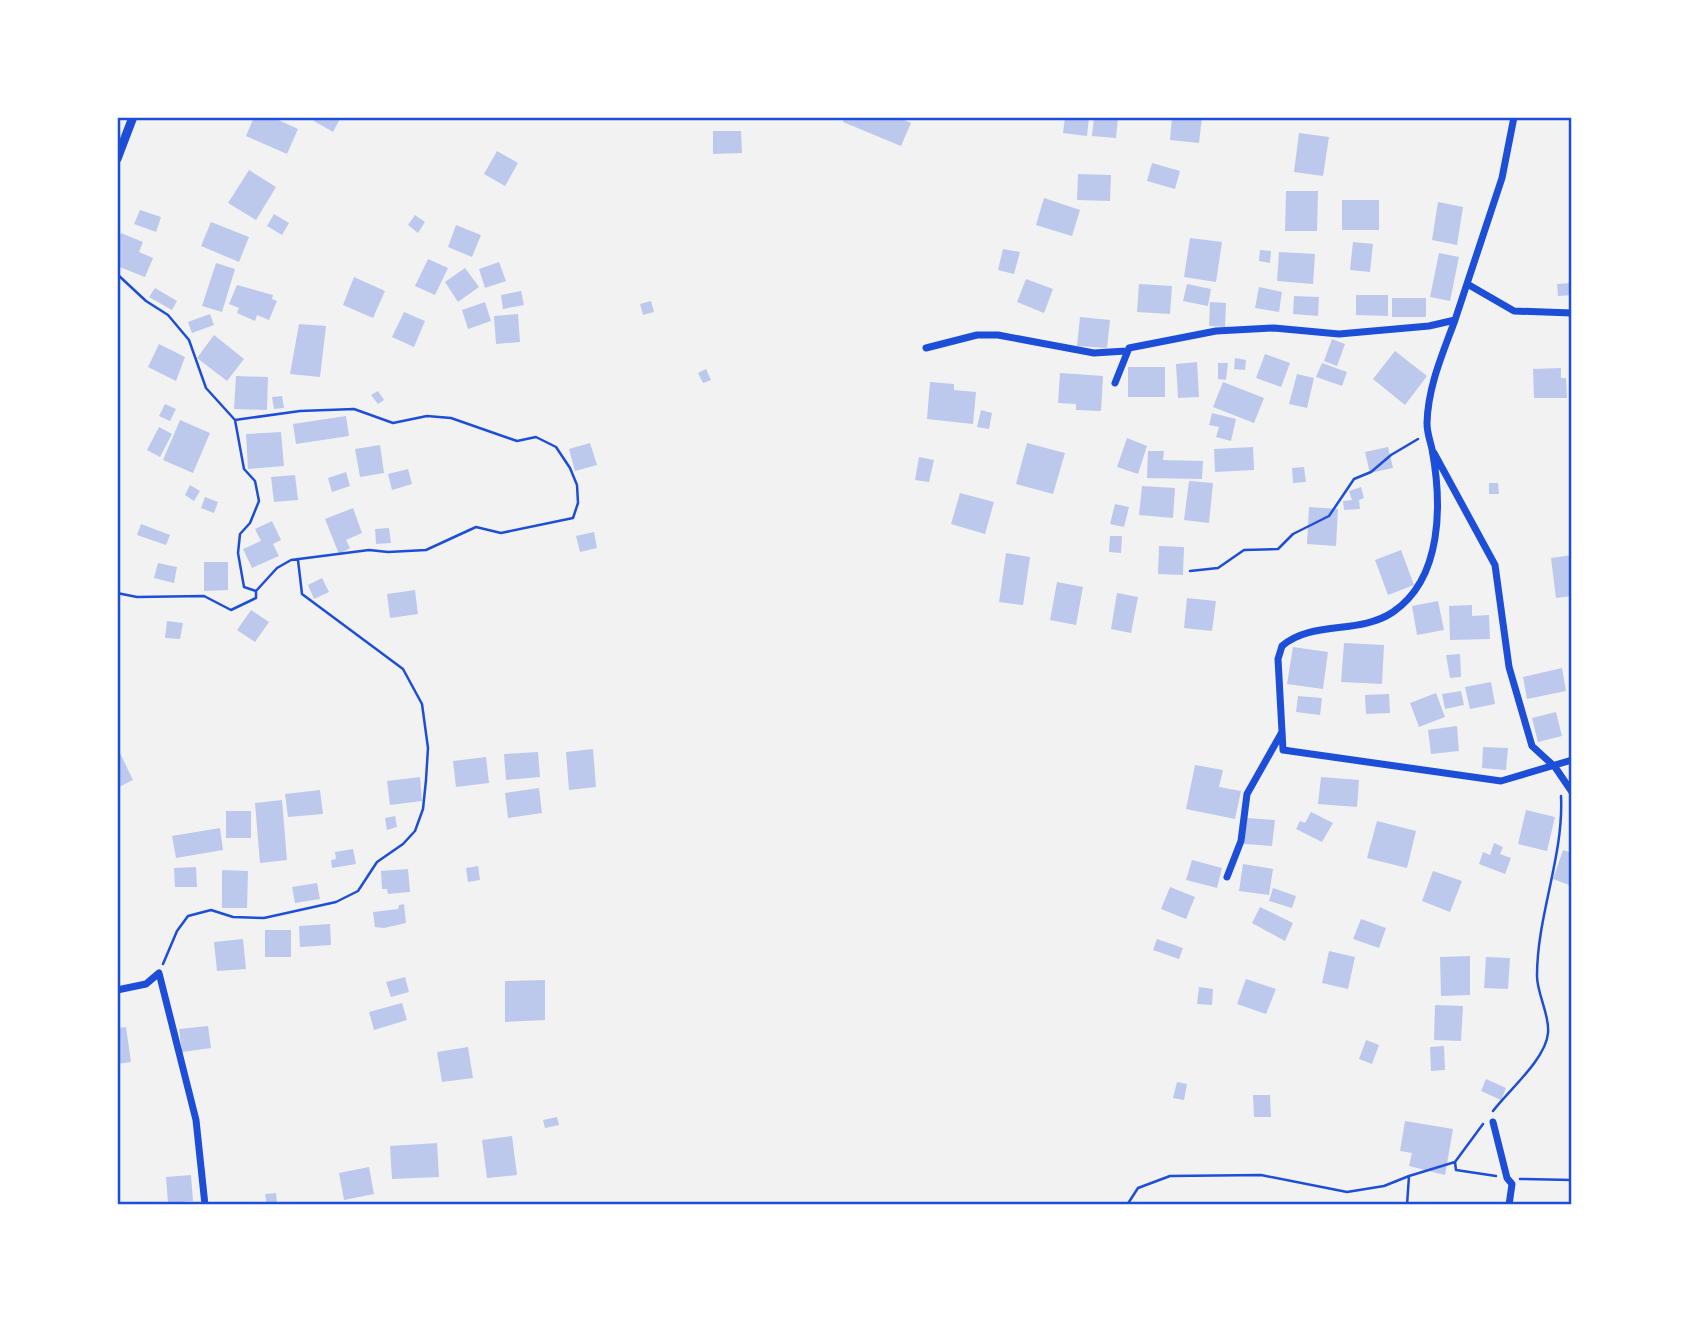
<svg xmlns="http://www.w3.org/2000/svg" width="1689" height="1322" viewBox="0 0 1689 1322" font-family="'Public Sans',sans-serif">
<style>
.building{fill:#bdc9ec}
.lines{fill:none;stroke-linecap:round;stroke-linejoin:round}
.path{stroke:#1d4ed8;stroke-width:2.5}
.minor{stroke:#1d4ed8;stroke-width:7}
.tertiary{stroke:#1d4ed8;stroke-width:9}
.neatline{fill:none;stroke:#1d4ed8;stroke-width:2.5}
</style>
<rect width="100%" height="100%" fill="#f2f2f2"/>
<path class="building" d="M254 117H272L298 129 287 154 246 136Z
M316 117H341L333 132 314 121Z
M845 117H898L911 123 901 146 843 122Z
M1065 117H1089L1087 136 1063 133Z
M1094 117H1118L1116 138 1092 136Z
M1172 117H1202L1199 143 1170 140Z
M713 131H741L742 153 713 154Z
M1299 133 1329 137 1323 176 1294 172Z
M497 151 518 163 505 186 484 174Z
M1152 163 1180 171 1175 189 1147 181Z
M249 170 276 187 256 220 228 203Z
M1078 174 1111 175 1110 201 1077 200Z
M1286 191H1318L1317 231H1285Z
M1044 198 1080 210 1072 236 1036 225Z
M1342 200H1379V230H1342Z
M1438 202 1463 207 1457 245 1432 240Z
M140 210 161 217 156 232 134 224Z
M274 214 289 223 282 235 267 226Z
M415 215 425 222 418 233 408 225Z
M211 222 249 237 239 262 201 246Z
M456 225 481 235 472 257 448 247Z
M121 233 143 242 139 252 153 258 145 277 117 266V242Z
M1190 238 1222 242 1216 282 1184 277Z
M1353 242 1373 244 1370 272 1350 270Z
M1003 249 1020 252 1014 274 998 270Z
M1260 250 1271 251 1270 263 1259 261Z
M1279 252 1315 254 1313 284 1277 281Z
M1439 253 1459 257 1450 301 1430 297Z
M428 259 448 268 435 295 415 286Z
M499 262 506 281 485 288 479 269Z
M216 263 235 269 222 312 202 306Z
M465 268 479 287 458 302 445 282Z
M354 277 385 291 373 318 343 305Z
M1026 279 1053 289 1044 313 1017 302Z
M1572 283V295L1558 296 1557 284Z
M1139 284 1172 286 1170 314 1137 312Z
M1187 284 1211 289 1208 306 1183 301Z
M237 285 273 295 272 299 277 301 269 320 257 315 255 321 237 313 239 308 229 304Z
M1259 287 1282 292 1279 312 1255 308Z
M155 288 177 301 172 310 149 297Z
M521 291 524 305 503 309 501 295Z
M1356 295H1388V316L1356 315Z
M1294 296 1319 297 1318 316 1293 314Z
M1392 298H1426V317H1392Z
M651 301 654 312 643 315 640 304Z
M485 302 491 321 468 329 462 310Z
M1210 302 1226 303 1225 327 1209 326Z
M404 312 425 321 414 347 392 337Z
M210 314 214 325 192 333 188 322Z
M518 314 520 342 496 344 494 316Z
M1080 317 1110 320 1107 348 1077 346Z
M299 324 326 326 320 377 290 374Z
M214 335 244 359 227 381 197 358Z
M1332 339 1345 344 1337 366 1324 361Z
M159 344 185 357 176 381 148 367Z
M1395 351 1427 376 1405 405 1373 379Z
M1265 354 1290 363 1281 387 1256 378Z
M1235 358 1246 360 1245 370 1234 369Z
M1197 362 1199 397 1178 398 1176 364Z
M1218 363H1228L1226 380 1218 379Z
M1322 363 1347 372 1342 386 1316 377Z
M1128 367H1165V397H1128Z
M1561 368V378H1566L1567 398H1534L1533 369Z
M706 369 711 380 703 383 698 373Z
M1060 373 1103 376 1101 411 1076 410V404L1058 403Z
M1297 374 1314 378 1307 408 1289 404Z
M236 376 268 377 267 410 234 409Z
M930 382 954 384V390L976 392 973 424 927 419Z
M1223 382 1264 398 1254 423 1213 407Z
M378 391 384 400 378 404 371 395Z
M282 396 284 408 274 409 272 397Z
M165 404 176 409 170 421 159 416Z
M981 410 992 413 989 429 977 427Z
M1212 413 1236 419 1231 441 1216 437 1219 427 1209 425Z
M346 416 349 436 296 444 293 424Z
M180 420 210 433 193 473 163 460Z
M159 427 172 434 160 457 147 450Z
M281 432 284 466 248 469 246 434Z
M1127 438 1147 446 1138 474 1117 467Z
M590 443 597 465 575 471 569 449Z
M1027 443 1065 453 1053 494 1016 484Z
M380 445 384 473 360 477 355 449Z
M1253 447 1254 470 1215 472 1214 449Z
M1388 447 1393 468 1370 473 1365 452Z
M1148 451H1164L1163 460 1203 461 1202 479 1147 478Z
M919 457 934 460 929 482 915 480Z
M1304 467 1306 482 1293 483 1292 468Z
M408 469 412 484 392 490 388 474Z
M346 472 350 486 332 492 328 478Z
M295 475 298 500 274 502 271 477Z
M1189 481 1213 483 1209 523 1184 520Z
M1489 483H1498L1499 494H1489Z
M190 485 200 491 194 501 185 495Z
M1142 486 1175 488 1173 518 1139 515Z
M1361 487 1364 498 1359 500 1360 509 1344 510 1343 501 1352 500 1349 491Z
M960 493 994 502 985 534 951 524Z
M205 497 218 502 214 513 201 508Z
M1115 504 1129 507 1124 527 1110 524Z
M1309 507 1338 509 1336 546 1307 544Z
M353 508 362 533 346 540 350 548 339 554 325 519Z
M272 521 281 540 273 544 279 556 252 568 243 549 261 541 255 529Z
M141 524 170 535 166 545 137 535Z
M389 528 391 543 376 544 375 529Z
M594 532 597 548 580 552 576 536Z
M1110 536H1122L1121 553 1109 552Z
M1159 546 1184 547 1183 575 1158 574Z
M1401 550 1414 585 1388 595 1375 560Z
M1006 553 1030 557 1023 605 999 602Z
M1572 555V596L1556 598 1551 558Z
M204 562H228V590L204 591Z
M158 563 177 567 174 583 154 578Z
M322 578 329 592 314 599 308 585Z
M1057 582 1083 587 1076 625 1050 620Z
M415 590 418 614 390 618 387 594Z
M1117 593 1138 597 1131 633 1111 629Z
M1187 598 1216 601 1212 631 1184 628Z
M1438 601 1444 630 1417 635 1412 606Z
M1472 605V616L1489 615 1490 639 1450 640 1449 606Z
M251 610 269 622 255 642 237 630Z
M167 621 183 623 180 639 165 638Z
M1344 643 1384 645 1382 684 1341 682Z
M1293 647 1328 652 1323 689 1287 684Z
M1460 654 1461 677 1450 678 1446 655Z
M1562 668 1566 691 1527 699 1523 677Z
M1491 682 1495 704 1470 709 1465 687Z
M1461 691 1464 705 1445 709 1442 694Z
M1436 693 1445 717 1419 727 1410 703Z
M1389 694 1390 713 1366 714 1365 695Z
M1298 696 1322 698 1320 715 1296 712Z
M1556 712 1562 736 1538 742 1532 718Z
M1457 726 1459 751 1431 754 1428 730Z
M1483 747 1508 748 1506 770 1482 768Z
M593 749 596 787 569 790 566 752Z
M538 752 540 777 506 780 504 754Z
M120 753 133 780 117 788V755Z
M486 757 489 783 456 787 453 761Z
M1195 765 1223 770 1219 787 1241 791 1235 819 1186 809Z
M420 777 422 801 390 805 387 781Z
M1321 777 1359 780 1357 807 1318 804Z
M539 788 542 813 508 818 505 793Z
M320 790 323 814 288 817 285 794Z
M282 800 287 860 260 863 255 803Z
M1526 810 1555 817 1547 851 1518 844Z
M226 811H251V838H226Z
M1311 812 1333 823 1322 842 1296 829 1300 821 1305 823Z
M395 816 397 827 387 830 385 818Z
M1247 818 1275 820 1272 846 1244 844Z
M1377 821 1416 831 1407 868 1367 858Z
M220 828 223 850 176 858 172 836Z
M1494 843 1503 847 1500 854 1511 858 1505 874 1479 864 1483 852 1490 855Z
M353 849 356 864 332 868 331 860 336 859 335 852Z
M1563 850 1572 853V886L1553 879Z
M1192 860 1222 868 1217 888 1186 880Z
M1243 864 1273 869 1269 895 1239 891Z
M478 866 480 880 468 882 466 868Z
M196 867 197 887H175L174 868Z
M408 869 410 892 388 894 387 889H382L381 871Z
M222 870 248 871 247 908H222Z
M1433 871 1462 881 1450 912 1422 901Z
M317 883 320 899 295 903 292 887Z
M1170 887 1195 897 1186 919 1161 909Z
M1273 888 1296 896 1292 908 1269 901Z
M404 904 406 923 384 928 375 927 373 912 398 909 399 905Z
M1260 907 1293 923 1285 941 1252 923Z
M1361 919 1386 928 1379 948 1353 939Z
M330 924 331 945 300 947 299 926Z
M265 930H291V957H265Z
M243 939 246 969 217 971 214 942Z
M1157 939 1183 948 1179 959 1153 950Z
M1329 951 1355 957 1348 989 1322 983Z
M1470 956V995L1441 996 1440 957Z
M1486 957 1510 958 1508 989 1484 988Z
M405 977 409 992 391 997 386 982Z
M1246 979 1276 989 1266 1014 1237 1004Z
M545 980V1020L505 1022V981Z
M1199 987 1213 989 1212 1005 1197 1004Z
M402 1003 407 1020 374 1030 369 1012Z
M1435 1005 1463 1006 1461 1041 1434 1040Z
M208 1026 211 1048 182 1052 179 1029Z
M126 1027 131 1062 117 1064V1028Z
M1366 1040 1379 1045 1372 1064 1359 1059Z
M1444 1046 1445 1070 1431 1071 1430 1047Z
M468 1047 473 1078 442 1082 437 1052Z
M1486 1079 1506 1088 1501 1100 1481 1091Z
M1177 1082 1187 1084 1184 1100 1173 1098Z
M1253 1095H1270L1271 1117H1254Z
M557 1117 559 1125 545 1128 543 1120Z
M1405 1121 1453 1129 1445 1175 1409 1166 1412 1153 1400 1151Z
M512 1136 517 1175 487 1178 482 1140Z
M437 1143 439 1177 392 1179 390 1146Z
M369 1167 374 1194 344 1200 339 1173Z
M191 1175 193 1201 168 1203 166 1177Z
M276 1193 277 1203 267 1205 265 1194Z"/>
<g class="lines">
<path class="path" d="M117 274 146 301 168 315 189 340 206 388 235 420 244 469 255 481 259 501 250 523 240 534 238 553 244 587 256 591V598L231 610 204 596 137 597 117 593
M235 420 300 411 354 409 393 423 427 416 451 418 517 441 536 437 556 447 570 468 577 485 578 503 573 518 501 533 476 527 426 550 388 552 369 550 291 560 277 568 256 591
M1190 571 1218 568 1244 550 1278 549 1293 534 1329 516 1354 479 1371 472 1391 455 1418 439
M163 964 177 931 188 916 211 910 233 917 264 918 336 902 358 891 377 862 403 844 415 831 423 809 426 780 428 748 422 704 403 669 302 594 298 560
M1493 1111C1508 1091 1546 1059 1548 1033 1550 1015 1537 994 1537 976 1537 915 1564 856 1561 796
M1455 1162 1483 1124
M1520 1179 1572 1180
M1127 1205 1138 1188 1170 1176 1261 1175 1347 1192 1384 1186 1409 1176
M1407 1205 1409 1176 1455 1162 1456 1170 1496 1176"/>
<path class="minor" d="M1469 285 1514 311 1572 313
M1455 320C1443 353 1428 386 1427 423 1427 433 1430 440 1432 449 1442 503 1443 578 1393 612 1359 635 1312 620 1282 646L1278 659 1283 750 1501 781 1572 760
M926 348 977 335H998L1094 353 1126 351
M1115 383 1129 348 1216 331 1274 328 1339 334 1429 326 1455 320 1502 178 1514 117
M1434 453 1495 565 1509 667 1532 746 1555 767 1572 792
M1227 877 1241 841 1247 794 1282 732
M117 990 146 984 159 973 196 1120 205 1205
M1493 1122 1507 1178 1512 1184 1509 1205"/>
<path class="tertiary" d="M117 159 133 117"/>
</g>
<rect width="1689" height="1322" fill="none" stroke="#ffffff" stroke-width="238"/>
<rect x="119" y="119" width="1451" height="1084" class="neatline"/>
</svg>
